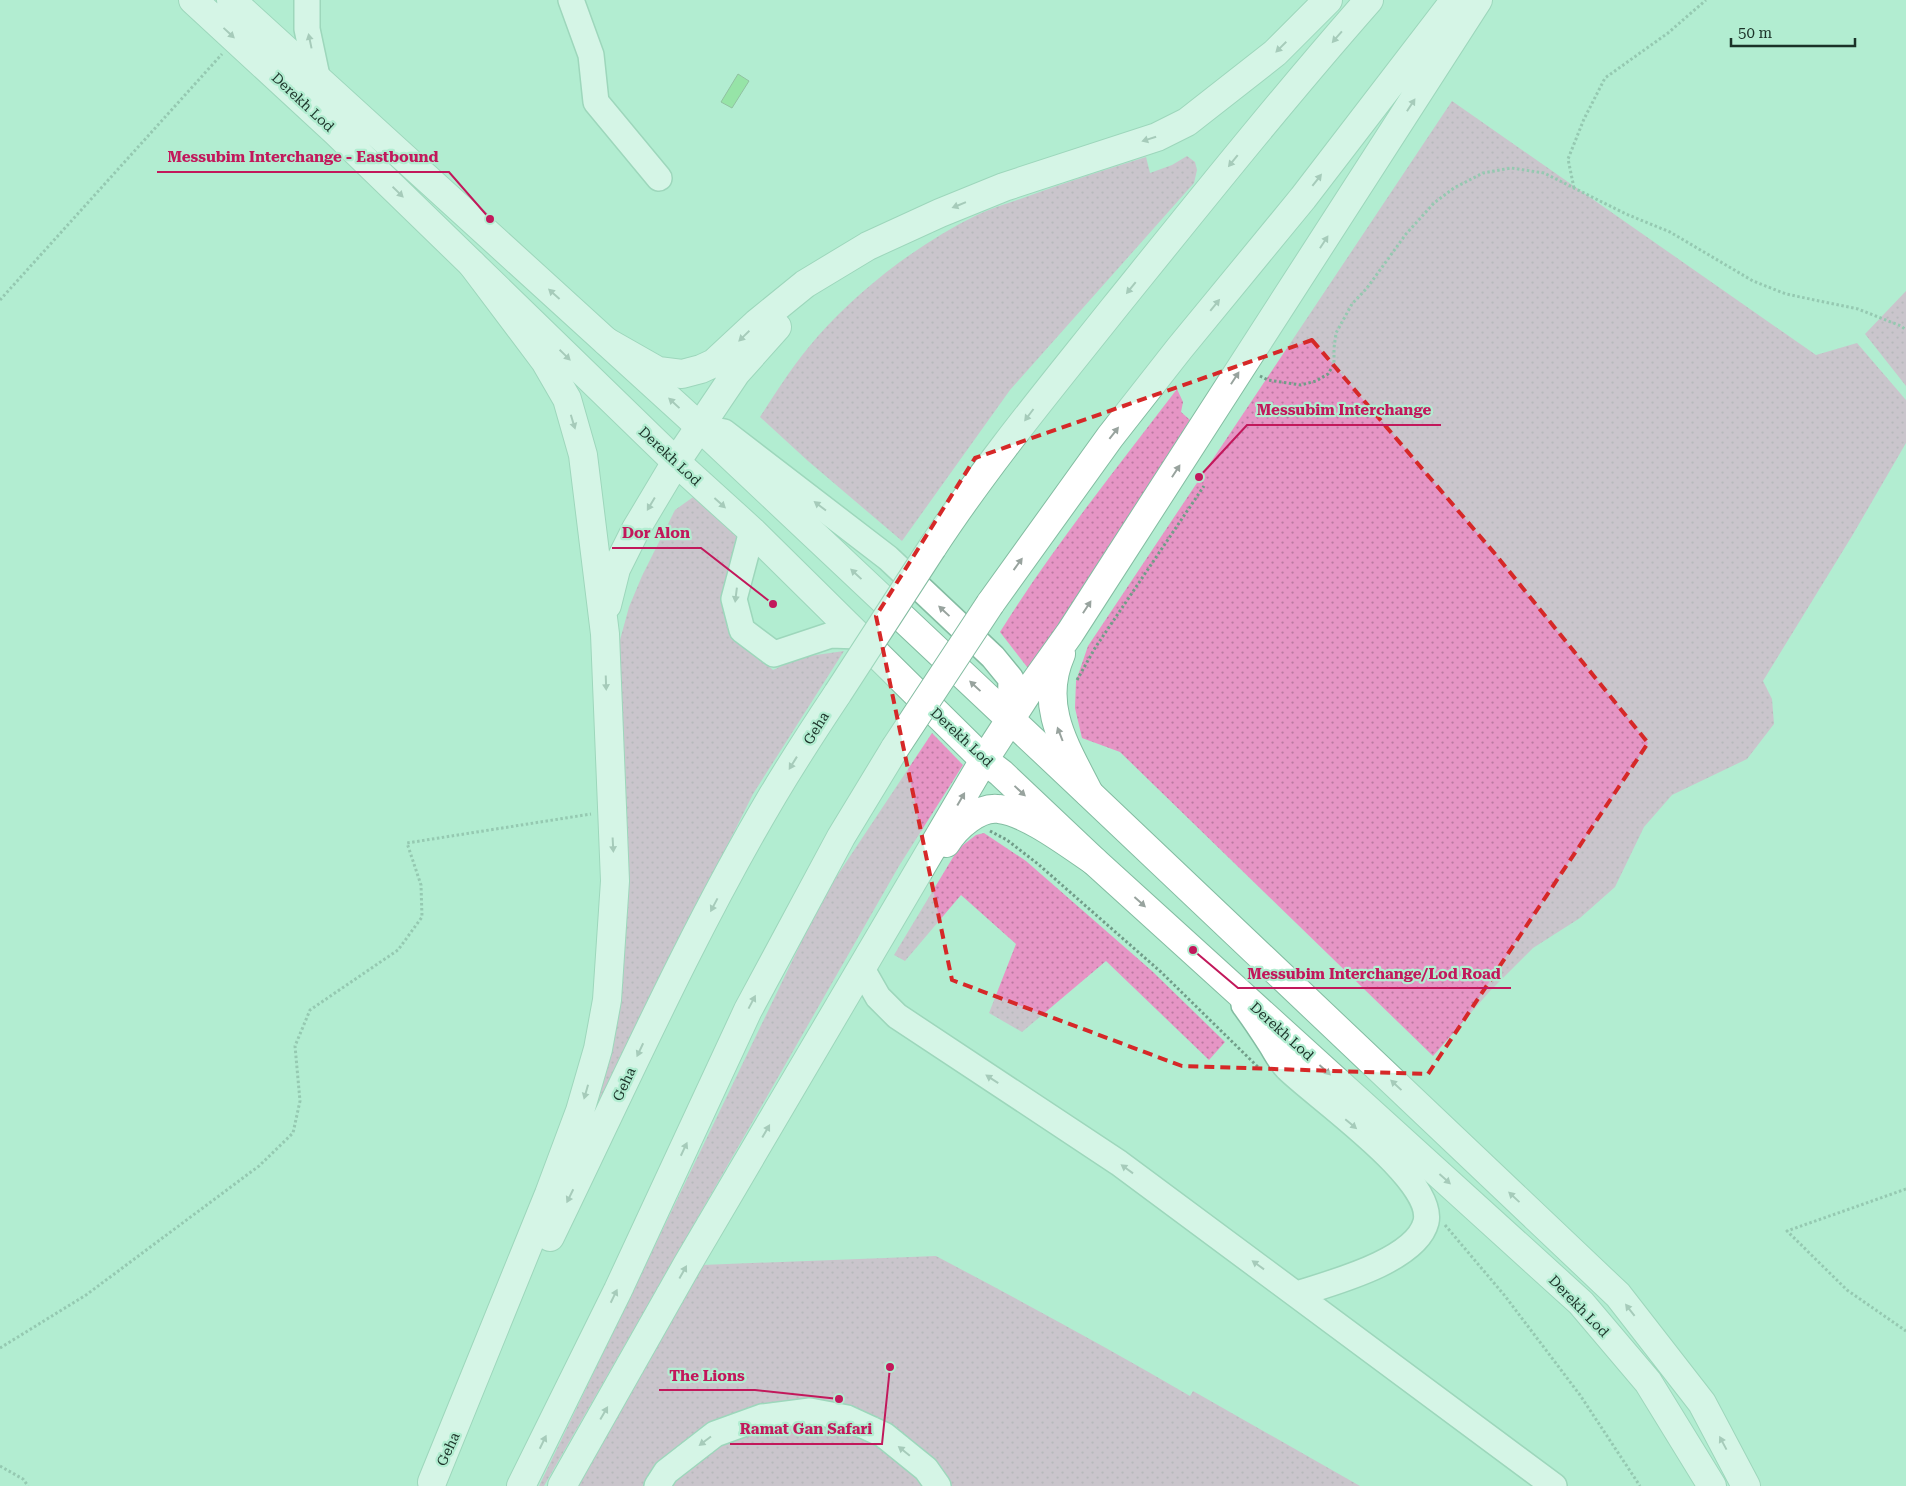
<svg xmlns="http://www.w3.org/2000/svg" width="1906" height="1486" viewBox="0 0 1906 1486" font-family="'Roboto Serif',serif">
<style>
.grass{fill:url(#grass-dots)}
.building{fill:#74da74;stroke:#678d66}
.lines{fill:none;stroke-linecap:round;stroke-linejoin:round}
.minor-casing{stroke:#83bca1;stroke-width:28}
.major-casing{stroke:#83bca1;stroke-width:30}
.highway-casing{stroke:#83bca1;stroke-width:30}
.path{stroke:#719d89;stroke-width:3;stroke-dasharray:2.5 2.5;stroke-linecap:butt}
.minor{stroke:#fff;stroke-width:25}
.major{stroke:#fff;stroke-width:28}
.highway{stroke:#fff;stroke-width:28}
.highway-bridge-casing{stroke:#83bca1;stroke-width:30;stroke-linecap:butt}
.highway-bridge{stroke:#fff;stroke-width:28}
.oneway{fill:#98a39e}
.marked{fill:none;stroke:#d62828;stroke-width:4;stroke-dasharray:10 6;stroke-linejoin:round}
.labels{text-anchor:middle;stroke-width:4.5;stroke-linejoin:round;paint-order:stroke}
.street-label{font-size:14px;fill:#1b3228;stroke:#b2edd1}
.leader{fill:none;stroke:#c2185b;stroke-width:2}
.callout-dot{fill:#c2185b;stroke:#b2edd1;stroke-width:2}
.callout-label{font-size:15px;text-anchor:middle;font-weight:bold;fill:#c2185b;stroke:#b2edd1;stroke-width:4.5;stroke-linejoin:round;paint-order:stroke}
</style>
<defs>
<pattern id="grass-dots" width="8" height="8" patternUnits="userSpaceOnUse" patternTransform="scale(1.25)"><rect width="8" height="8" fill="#e695c5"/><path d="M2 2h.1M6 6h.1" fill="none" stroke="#ba7aa0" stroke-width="1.8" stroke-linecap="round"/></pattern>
</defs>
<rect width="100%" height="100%" fill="#b2edd1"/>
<path class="grass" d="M1452 101 1816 355 1857 343 1906 400V443L1852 536 1763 681 1772 699 1774 724 1747 759 1672 795 1644 827 1615 887 1580 918 1533 948 1490 991 1433 1056 1120 752 1082 738 1075 708 1076 681 1088 646Z
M1187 156 1195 162 1197 170 1194 183 1010 390 902 541 808 461 760 417C778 389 796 361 818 336 862 287 918 244 977 215 991 208 1008 203 1023 198 1064 183 1104 170 1146 157L1150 173 1172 165Z
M1906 291V386L1865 334Z
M1177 389 1183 402 1181 412 1190 420 1062 631 1031 672 1000 632C1053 547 1116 469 1177 389Z
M696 495 738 534 727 595 729 630 773 670 802 657 844 651 753 794 578 1145 603 1078 617 651 629 607 642 576 675 510Z
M932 733 963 765 899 866 544 1486H539L823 897Z
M984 833 1026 861 1152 971 1225 1042 1209 1060 1106 961 1022 1032 989 1013 1016 944 961 895 905 961 894 955 958 849 976 835Z
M936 1256C1021 1301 1106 1347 1190 1396L1193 1391 1360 1486H566L702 1265Z"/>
<path class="building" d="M738 74 749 81 732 108 721 102Z"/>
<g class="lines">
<g class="minor-casing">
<path id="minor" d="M307 0V29L318 81
M571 0 591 55 596 102 659 178
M704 428 724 432 888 558 993 657 1011 679 1010 719
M752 531 734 599 742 630 774 654 831 635 858 636
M866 976 878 997 897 1016 1119 1163 1554 1486
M1244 1005C1254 1018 1263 1032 1272 1046 1276 1053 1281 1062 1287 1068 1316 1097 1436 1179 1426 1222 1416 1261 1331 1283 1297 1294
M657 1486 666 1472 715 1434 762 1417 810 1411 847 1418 884 1435 926 1469 938 1486"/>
</g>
<g class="major-casing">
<path id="major" d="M193 0 336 132 676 462 752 531 984 760 1001 773 1094 861 1581 1303 1648 1382 1712 1486
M231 0 688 416 1078 783 1618 1295 1702 1403 1746 1486"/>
</g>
<g class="highway-casing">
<path id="highway" d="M607 342 658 371 682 374 701 369 714 363 757 323 805 284 868 246 940 213 1004 187 1157 137 1187 122 1275 53 1328 0
M932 548C987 464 1052 386 1114 308 1198 204 1281 100 1369 0
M990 604 1110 437 1179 349 1303 198 1455 0
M607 605 616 569 636 529 676 462 736 373 777 327
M1061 654C1038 706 1066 747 1089 793
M946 843C956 827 979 806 999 809 1027 812 1070 845 1094 861
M550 1237C622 1089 689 937 773 795 794 760 816 726 838 693
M432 1482 549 1194 580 1111 598 1049 607 1000 615 881 605 634 583 455 567 399 545 361 472 264
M521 1486 618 1290 748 1010 841 837 895 748
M562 1486 687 1265 984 760 1030 689 1070 633 1478 0"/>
</g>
<path class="path" d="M1574 188 1568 159 1584 119 1605 78 1668 33 1706 0
M0 300 222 54
M1260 376 1268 380 1301 385 1316 381 1328 374 1334 364V348L1336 333 1352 304 1367 288 1406 234 1434 203 1454 188 1483 173 1511 168 1544 173 1626 214 1670 232 1753 281 1786 294 1858 309 1901 326 1906 330
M1077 680 1095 648 1204 486
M990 831 1007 840 1038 864 1161 972 1260 1069
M1906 1189 1787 1231 1847 1290 1906 1331
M1445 1225 1505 1296 1580 1395 1640 1486
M0 1348 86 1295 259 1166 293 1133 300 1101 295 1046 310 1010 398 950 422 917 421 885 407 843 591 814
M0 1466 23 1479 28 1486"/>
<use href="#minor" class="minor"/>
<use href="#major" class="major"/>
<use href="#highway" class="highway"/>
<g class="highway-bridge-casing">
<path id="highway-bridge" d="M838 693 932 548
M895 748 990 604"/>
</g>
<use href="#highway-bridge" class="highway-bridge"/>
</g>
<defs><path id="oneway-solid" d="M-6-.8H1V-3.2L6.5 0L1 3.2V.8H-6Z" transform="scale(1.25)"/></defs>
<g class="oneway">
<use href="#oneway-solid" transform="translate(229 33) rotate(43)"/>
<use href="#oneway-solid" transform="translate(1337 37) rotate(131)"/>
<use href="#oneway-solid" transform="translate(310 41) rotate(-102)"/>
<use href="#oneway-solid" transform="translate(1281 47) rotate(135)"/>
<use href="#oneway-solid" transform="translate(1411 105) rotate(-57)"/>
<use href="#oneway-solid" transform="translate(1149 139) rotate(162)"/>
<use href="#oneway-solid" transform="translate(1233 161) rotate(129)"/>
<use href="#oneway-solid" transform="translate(1317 180) rotate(-52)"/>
<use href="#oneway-solid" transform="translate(398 192) rotate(44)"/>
<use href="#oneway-solid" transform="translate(959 205) rotate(158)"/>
<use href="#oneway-solid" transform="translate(1324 242) rotate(-57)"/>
<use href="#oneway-solid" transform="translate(1131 288) rotate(129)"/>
<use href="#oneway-solid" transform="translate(554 294) rotate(-138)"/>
<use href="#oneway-solid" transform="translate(1215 305) rotate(-51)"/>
<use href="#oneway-solid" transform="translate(744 336) rotate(136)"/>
<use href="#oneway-solid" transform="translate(565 355) rotate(44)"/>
<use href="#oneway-solid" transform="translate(1235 378) rotate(-57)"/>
<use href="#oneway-solid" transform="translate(674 403) rotate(-137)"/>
<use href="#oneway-solid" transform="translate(1029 415) rotate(127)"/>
<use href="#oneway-solid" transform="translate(573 422) rotate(73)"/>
<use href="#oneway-solid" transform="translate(1114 433) rotate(-52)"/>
<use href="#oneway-solid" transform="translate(1176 471) rotate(-57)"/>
<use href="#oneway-solid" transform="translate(720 503) rotate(42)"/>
<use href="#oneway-solid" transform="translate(651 504) rotate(121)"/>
<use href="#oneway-solid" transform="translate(820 506) rotate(-143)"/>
<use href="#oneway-solid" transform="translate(1018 564) rotate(-54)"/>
<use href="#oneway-solid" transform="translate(856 574) rotate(-137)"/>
<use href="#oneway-solid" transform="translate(736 595) rotate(97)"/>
<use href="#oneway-solid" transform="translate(1087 607) rotate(-57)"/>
<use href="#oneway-solid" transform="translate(944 611) rotate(-137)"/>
<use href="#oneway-solid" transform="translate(606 683) rotate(88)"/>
<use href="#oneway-solid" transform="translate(975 686) rotate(-137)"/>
<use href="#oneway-solid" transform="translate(1060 734) rotate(-111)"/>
<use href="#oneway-solid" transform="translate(793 763) rotate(122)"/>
<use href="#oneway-solid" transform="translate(1020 791) rotate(43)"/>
<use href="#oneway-solid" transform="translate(961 799) rotate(-60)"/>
<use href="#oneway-solid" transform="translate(613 845) rotate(87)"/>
<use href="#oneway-solid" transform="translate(1140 902) rotate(42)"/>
<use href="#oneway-solid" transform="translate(714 905) rotate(118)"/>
<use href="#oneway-solid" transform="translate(752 1002) rotate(-62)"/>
<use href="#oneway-solid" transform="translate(640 1050) rotate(115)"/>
<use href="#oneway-solid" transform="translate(1325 1070) rotate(42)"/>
<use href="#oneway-solid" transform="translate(992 1079) rotate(-147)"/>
<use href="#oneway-solid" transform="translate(1396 1085) rotate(-137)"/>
<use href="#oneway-solid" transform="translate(586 1092) rotate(106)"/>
<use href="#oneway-solid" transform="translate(1351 1124) rotate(40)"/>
<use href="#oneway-solid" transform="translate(766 1131) rotate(-60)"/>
<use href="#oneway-solid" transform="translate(684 1149) rotate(-65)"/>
<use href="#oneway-solid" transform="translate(1127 1169) rotate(-144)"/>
<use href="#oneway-solid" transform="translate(1445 1179) rotate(42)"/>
<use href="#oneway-solid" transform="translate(570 1196) rotate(116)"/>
<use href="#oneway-solid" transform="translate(1514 1197) rotate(-137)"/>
<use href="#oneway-solid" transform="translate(1258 1265) rotate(-144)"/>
<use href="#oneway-solid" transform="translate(683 1272) rotate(-61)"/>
<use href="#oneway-solid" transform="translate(614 1296) rotate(-64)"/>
<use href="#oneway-solid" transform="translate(1630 1310) rotate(-128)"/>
<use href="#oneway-solid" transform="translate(604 1413) rotate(-60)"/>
<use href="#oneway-solid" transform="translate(705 1441) rotate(143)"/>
<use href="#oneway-solid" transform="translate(543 1442) rotate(-64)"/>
<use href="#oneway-solid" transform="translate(1723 1443) rotate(-118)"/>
<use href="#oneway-solid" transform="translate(904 1451) rotate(-141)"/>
</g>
<path d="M0 0H1906V1486H0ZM1312 340 1496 555 1648 743 1428 1074 1182 1066 952 980 876 616 975 458Z" fill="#b2edd1" fill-opacity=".55" fill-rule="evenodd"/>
<path class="marked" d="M1312 340 1496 555 1648 743 1428 1074 1182 1066 952 980 876 616 975 458Z"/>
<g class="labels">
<g class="street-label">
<text transform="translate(303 102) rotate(43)" y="5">Derekh Lod</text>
<text transform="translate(670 456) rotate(43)" y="5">Derekh Lod</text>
<text transform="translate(816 728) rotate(-58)" y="5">Geha</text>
<text transform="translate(962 737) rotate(43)" y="5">Derekh Lod</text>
<text transform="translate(1282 1031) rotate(42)" y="5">Derekh Lod</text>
<text transform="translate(624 1084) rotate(-65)" y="5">Geha</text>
<text transform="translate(1579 1306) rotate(46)" y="5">Derekh Lod</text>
<text transform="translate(448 1449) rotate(-65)" y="5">Geha</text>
</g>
</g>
<path class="leader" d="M490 219L449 172H157M1199 477L1247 425H1441M773 604L701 548H612M1193 950L1238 988H1511M839 1399L755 1390H659M890 1367L882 1444H730"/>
<g class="callout-dot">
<circle cx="490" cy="219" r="5"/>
<circle cx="1199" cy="477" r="5"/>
<circle cx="773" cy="604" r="5"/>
<circle cx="1193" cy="950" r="5"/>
<circle cx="839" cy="1399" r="5"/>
<circle cx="890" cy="1367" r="5"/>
</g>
<g class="callout-label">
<text x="303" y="162">Messubim Interchange - Eastbound</text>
<text x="1344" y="415">Messubim Interchange</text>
<text x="656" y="538">Dor Alon</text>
<text x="1374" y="979">Messubim Interchange/Lod Road</text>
<text x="707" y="1381">The Lions</text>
<text x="806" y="1434">Ramat Gan Safari</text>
</g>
<path d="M1731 38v8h124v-8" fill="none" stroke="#1b3228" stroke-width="2.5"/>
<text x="1738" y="38" font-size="15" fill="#1b3228" stroke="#b2edd1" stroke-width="4" paint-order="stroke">50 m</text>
</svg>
